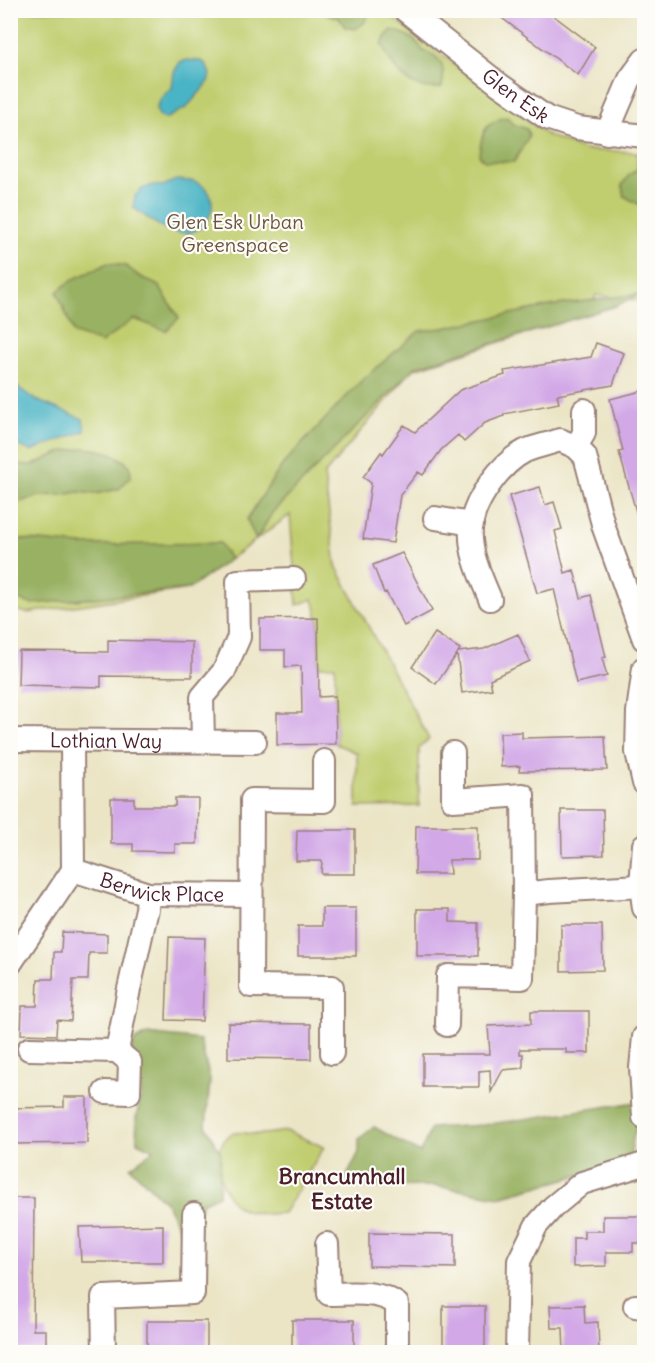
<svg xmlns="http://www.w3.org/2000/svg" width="655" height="1363" viewBox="0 0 655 1363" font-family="Delius,sans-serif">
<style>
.green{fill:#c1ce70;stroke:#86764e;stroke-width:1.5}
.forest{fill:#98b162;stroke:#716846;stroke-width:1.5}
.water{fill:#48b4c5;stroke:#496a78;stroke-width:1.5}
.building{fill:#d2a8e7}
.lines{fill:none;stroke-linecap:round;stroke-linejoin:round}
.street-casing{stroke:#9a8278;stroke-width:26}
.street{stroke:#fff;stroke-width:22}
.labels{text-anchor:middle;stroke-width:4.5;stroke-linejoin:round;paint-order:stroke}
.street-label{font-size:20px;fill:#4a1f2b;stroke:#fdfcf7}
.park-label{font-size:20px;fill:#6e5440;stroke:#fdfcf7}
.quarter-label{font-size:22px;font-weight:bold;fill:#4a1f2b;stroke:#fdfcf7}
</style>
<rect width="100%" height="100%" fill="#fdfcf7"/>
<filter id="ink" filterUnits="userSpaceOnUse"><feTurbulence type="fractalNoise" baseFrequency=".0167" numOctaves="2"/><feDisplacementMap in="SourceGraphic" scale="12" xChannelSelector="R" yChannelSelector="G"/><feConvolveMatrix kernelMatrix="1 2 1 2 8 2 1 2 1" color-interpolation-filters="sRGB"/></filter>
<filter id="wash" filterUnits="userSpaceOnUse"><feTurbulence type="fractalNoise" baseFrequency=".008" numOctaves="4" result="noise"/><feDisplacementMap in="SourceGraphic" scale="24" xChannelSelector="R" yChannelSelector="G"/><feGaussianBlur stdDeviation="1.35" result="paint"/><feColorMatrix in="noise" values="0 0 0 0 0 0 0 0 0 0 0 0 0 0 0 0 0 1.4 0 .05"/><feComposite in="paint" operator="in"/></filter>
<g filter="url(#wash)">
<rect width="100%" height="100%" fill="#ebe5c6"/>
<path class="green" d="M10 11H384L547 135 584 150 637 152V170L644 171V294H642L641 301 596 295 591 313 412 370 324 475 336 566 429 739 419 748V806L357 807V753L336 744 335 666H319L318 618 313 599 297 605 290 515 189 589 27 613 11 609Z
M287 1131 324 1147 284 1213C270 1214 255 1215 242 1209 220 1200 208 1145 231 1134 239 1130 247 1134 254 1134 265 1135 276 1132 287 1131Z"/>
<path class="forest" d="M318 11H366L368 15 364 23 355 29 345 27 339 18Z
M392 30C404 33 417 39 423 51 442 55 446 69 442 87 411 94 393 71 382 44L386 36Z
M507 117 513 124 527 129 529 136 514 162 485 161 479 155C482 133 483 122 507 117Z
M644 165V205L638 204 624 196 622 185 629 175Z
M108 263 126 266 139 276 159 286 179 318 166 331 134 319 101 343 74 334 57 292 72 280Z
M639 294 616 306 415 367 272 513 256 540 247 519 283 464 361 381 419 331 443 328 549 306Z
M84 448C105 450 114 452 130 466L131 476 119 489 95 494 78 492 63 495 38 496 11 505V464L33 465 61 452Z
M10 538 81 545 220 543 230 559 189 589 32 604 11 598Z
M147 1034 200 1040 210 1079 206 1126 221 1153 219 1195 203 1202 186 1243 167 1204 130 1167 154 1150 137 1142 136 1118 142 1092 128 1072 134 1041Z
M644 1101 633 1139 631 1154 620 1170 587 1173 499 1197 436 1186 359 1187 346 1178 359 1152V1139L374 1127 420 1153 431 1128 484 1125Z"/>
<path class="water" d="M188 60 201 61 206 64 210 74 208 83 186 108 165 119 159 115 156 109C159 98 164 95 172 88L174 72 180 62Z
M176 180C182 181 190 180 195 182 225 192 212 234 183 233 164 232 147 218 133 207L135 196 142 189 153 185 163 186Z
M10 382 36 400 83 419 85 431 31 451 11 443Z"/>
<g id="blocks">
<path class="building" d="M491 10H546L595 47 578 75Z
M596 343 624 353 613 385 557 395 559 403 504 414V416L485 423 464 442 458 435 441 450 423 475 418 472 400 495 393 543 363 539 371 483 363 477 381 452 383 454 404 425 415 432 460 390 505 375 504 371 591 357Z
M642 391 645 403V522H639L619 452 623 451 610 399Z
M540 487 545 505 554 502 562 529 555 531 565 573 574 570 581 598 591 595 606 657 602 658 607 676 576 683 554 589 537 593 509 496Z
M402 553 432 611 404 626 386 592 384 593 373 565Z
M318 618 319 697 335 696 336 744 277 745V713H302L301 666 285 667V650H260V619Z
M435 633 460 649 458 652 484 649 518 634 530 661 490 679 492 689 462 693 457 654 436 684 412 667Z
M108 640 192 642V677L101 676V687L18 685 19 651 108 652Z
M522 732V738L605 736 607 770 519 771 520 766 501 767 500 733Z
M111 798H134V806H175V798H198L197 844H175V852L133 851V844H111Z
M561 810H603L604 855 562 856Z
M416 826H478V860H449L450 874H415Z
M297 830H355V874H321L322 861H296Z
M322 908H356V956H298V926H322Z
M417 909H450V922L478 923V956H417Z
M561 925H602L603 970 561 971Z
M62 932 107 934V953H89L88 980H73L71 1021 57 1020 56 1035 21 1034 22 1006H37L38 979H53L54 952H61Z
M169 937 205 938 202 1021 166 1020Z
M531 1011H589V1053H566V1049H520V1054H523V1068L503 1070 491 1092 490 1070 479 1071V1087H423V1054H490L488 1026 531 1024Z
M228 1023 311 1024V1059L228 1058Z
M64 1097H87V1143L10 1144V1108L64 1107Z
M10 1198H34L33 1330H46V1350L10 1349Z
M603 1216H645V1243H633V1252H606V1266L573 1267V1238H584V1231H603Z
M163 1225V1262H81L79 1227Z
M369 1233 455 1234V1268L369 1266Z
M584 1305 585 1323 598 1322 599 1353H564L563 1328H551L550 1306Z
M443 1306H485V1350L443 1351Z
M292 1320H354V1353H292Z
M147 1321H207V1353H147Z"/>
</g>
</g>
<g filter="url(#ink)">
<use href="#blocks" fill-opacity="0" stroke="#9a8278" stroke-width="1.5"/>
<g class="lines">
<g class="street-casing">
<g id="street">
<path id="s1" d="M405 10 500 85 547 118 577 128 644 136"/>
<path d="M607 133 630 79 644 60"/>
<path d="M576 447 584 433V410"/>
<path d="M435 518 472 524"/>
<path d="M490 599C481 577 469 553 471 528 473 501 501 463 525 451 536 446 549 444 560 440L576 447 585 456 604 528 644 639"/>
<path d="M644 668 638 712 637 752 644 783"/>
<path id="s2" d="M10 740 255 742"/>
<path d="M203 741 202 697 224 671 239 637 238 581 294 579"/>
<path d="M453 753V800L523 795 524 894"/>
<path d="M324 761V801L252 800 251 986 332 987V1053"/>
<path d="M644 845 641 886 644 908"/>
<path id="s3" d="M73 870 148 894 251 895"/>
<path d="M10 964 73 870 72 741"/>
<path d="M447 1025 448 976 522 978 524 894 549 891 641 886"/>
<path d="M644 1037 641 1068 644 1117"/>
<path d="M29 1049 117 1051 129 989 147 909 148 894"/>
<path d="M105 1092 129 1093 130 1062 117 1051"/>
<path d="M327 1244 329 1294C352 1294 378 1290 397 1304V1352"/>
<path d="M635 1306 644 1307"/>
<path d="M104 1352 103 1297 193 1293 194 1214"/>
<path d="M517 1352 519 1261 536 1226 553 1207 582 1183 644 1164"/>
</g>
</g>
<use href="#street" class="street"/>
</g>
</g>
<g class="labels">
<g class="street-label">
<text dy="7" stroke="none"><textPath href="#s1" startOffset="140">Glen Esk</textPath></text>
<text dy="7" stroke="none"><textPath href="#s2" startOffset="96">Lothian Way</textPath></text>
<text dy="7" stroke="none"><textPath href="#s3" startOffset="92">Berwick Place</textPath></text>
</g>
<g class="park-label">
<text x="235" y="229">Glen Esk Urban<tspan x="235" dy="23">Greenspace</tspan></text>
</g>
<g class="quarter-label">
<text x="342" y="1184">Brancumhall<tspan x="342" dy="25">Estate</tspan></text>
</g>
</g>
<rect width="655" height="1363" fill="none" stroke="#fdfcf7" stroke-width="36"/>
</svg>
